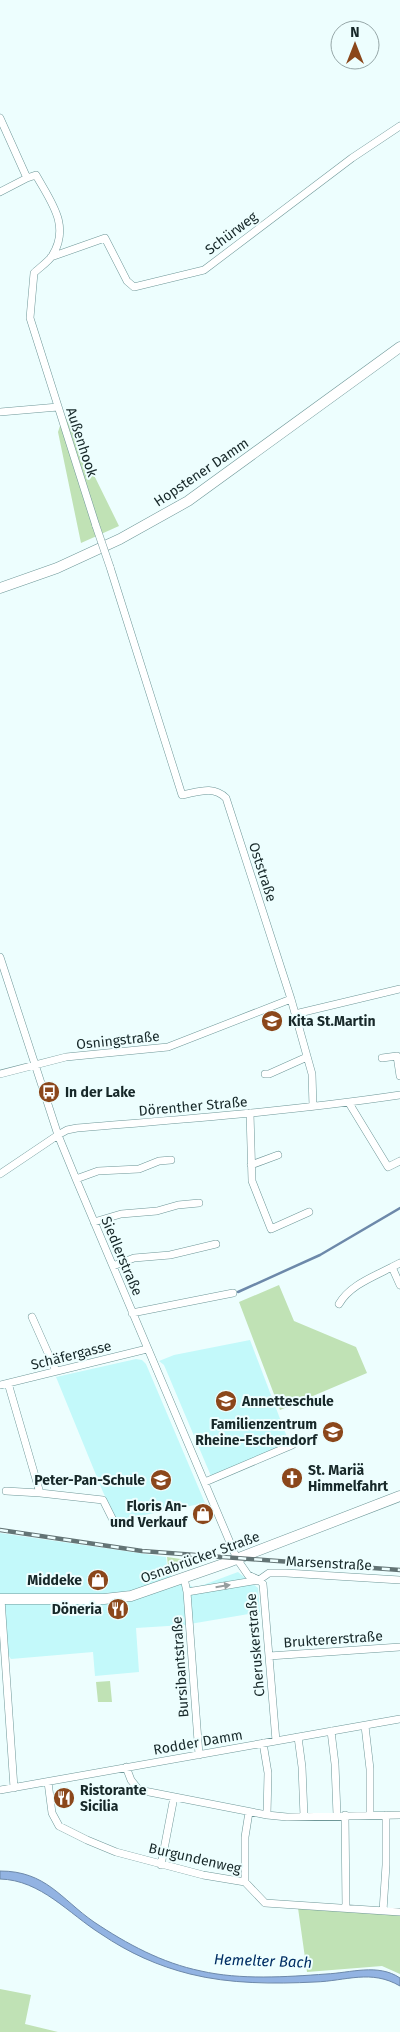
<svg xmlns="http://www.w3.org/2000/svg" width="400" height="2032" viewBox="0 0 400 2032" font-family="'Fira Sans',sans-serif">
<style>
.built{fill:#c3f9fa}
.green{fill:#c0e2b5}
.water{fill:#92b3e2;stroke:#6d89aa}
.lines{fill:none;stroke-linecap:round;stroke-linejoin:round}
.stream{stroke:#6d89aa;stroke-width:2.5}
.street-casing{stroke:#6e9798;stroke-width:8}
.secondary-casing{stroke:#6e9798;stroke-width:11}
.street{stroke:#fff;stroke-width:7}
.secondary{stroke:#fff;stroke-width:10}
.rail-casing{stroke:#637475;stroke-width:4.5}
.rail{stroke:#edfefe;stroke-width:2.5;stroke-dasharray:8;stroke-linecap:butt}
.street-bridge-casing{stroke:#6e9798;stroke-width:8;stroke-linecap:butt}
.street-bridge{stroke:#fff;stroke-width:7}
.oneway{fill:#979e9f}
.labels{text-anchor:middle;stroke-width:4;stroke-linejoin:round;paint-order:stroke}
.street-label{font-size:14px;fill:#172829;stroke:#edfefe}
.poi-label{font-size:14px;font-weight:bold;fill:#172829;stroke:#edfefe;text-anchor:start}
.water-label{font-size:15px;font-style:italic;fill:#012e64;stroke:#edfefe}
</style>
<rect width="100%" height="100%" fill="#edfefe"/>
<path class="built" d="M250 1340 287 1437 280 1439 277 1449 211 1476 164 1365 159 1361 174 1355Z
M136 1359 142 1360 146 1364 205 1503 119 1520 115 1517 103 1492 56 1377Z
M0 1533 166 1557 168 1574 195 1588 238 1572 258 1588 260 1612 184 1625 136 1628 139 1672 95 1676 93 1652 11 1659 0 1644Z"/>
<path class="green" d="M64 414 119 526 81 543 58 432Z
M279 1285 294 1321 356 1347 367 1373 280 1410 239 1302Z
M167 1557 201 1562 169 1574Z
M110 1681 112 1702H98L96 1682Z
M298 1908 400 1915V1974L382 1966 307 1972Z
M0 1989 31 1995 25 2024 58 2032H0Z"/>
<path class="water" d="M0 1871C46 1871 61 1899 94 1922 127 1944 162 1963 201 1971 240 1980 286 1977 326 1974 350 1973 378 1963 400 1978V1986C371 1969 346 1981 315 1982 274 1984 230 1984 190 1974 158 1966 129 1953 101 1934 69 1914 41 1880 0 1879Z"/>
<g class="lines">
<path class="stream" d="M238 1292 320 1255 400 1208"/>
<g class="street-casing">
<path id="street" d="M0 118 27 178 36 175C51 202 71 226 52 256 48 262 39 268 34 273L30 318 96 526
M0 192 27 178
M51 257 105 238 127 281 134 287 204 270 352 158 400 126
M0 412 58 407
M110 567 182 795C198 792 213 785 226 798L291 999 312 1074 313 1107
M0 957 58 1135 76 1179 237 1559 248 1575 259 1580 263 1584 276 1741
M295 1014 400 989
M382 1058 397 1056 400 1076
M0 1074 66 1057 168 1047 291 999
M265 1074H269L307 1057
M349 1103 388 1167 400 1161
M250 1113 252 1181 271 1229 309 1212
M251 1165 278 1155
M0 1174 58 1135 67 1130 77 1128C185 1119 293 1111 400 1095
M76 1179 98 1171 139 1169 159 1161 171 1160
M94 1222 121 1214 157 1211 178 1205 199 1203
M400 1263 392 1267 400 1285
M113 1266 134 1258 170 1255 216 1244
M339 1304C350 1285 373 1277 392 1267
M132 1313 233 1293
M32 1317 56 1371
M8 1383 40 1493 103 1500 114 1522
M0 1385 147 1349
M205 1482 292 1445
M6 1491 40 1493
M184 1578 187 1592 199 1755
M187 1592 259 1580 269 1573H286L400 1580
M1 1599 14 1788
M269 1656 400 1647
M365 1726 370 1769V1815
M331 1731 335 1764 337 1815
M298 1737 302 1767 304 1816
M263 1743 268 1773 267 1815
M126 1767 131 1780 139 1790 267 1815 287 1817 400 1815
M48 1782 52 1813 59 1826 87 1840 116 1852 203 1875 245 1882 265 1903 400 1912
M0 1790 400 1719
M345 1815 346 1908
M161 1865 174 1797
M245 1882V1837L249 1812
M383 1911 386 1865V1815"/>
</g>
<g class="secondary-casing">
<path id="secondary" d="M0 588 57 568 120 539 188 501 400 347
M0 1599H104L131 1596 226 1563 400 1496"/>
</g>
<use href="#street" class="street"/>
<use href="#secondary" class="secondary"/>
<g class="rail-casing">
<path id="rail" d="M0 1530 142 1551 400 1570"/>
</g>
<use href="#rail" class="rail"/>
<g class="street-bridge-casing">
<path id="street-bridge" d="M96 526 110 567"/>
</g>
<use href="#street-bridge" class="street-bridge"/>
</g>
<defs><path id="oneway-solid" d="M-6-.8H1V-3.2L6.5 0L1 3.2V.8H-6Z" transform="scale(1.25)"/></defs>
<use class="oneway" href="#oneway-solid" transform="translate(223 1586) rotate(-9)"/>
<defs>
<g id="school-disc" transform="scale(1.125)"><circle r="9.5" fill="#8b471b" stroke="#edfefe"/><path d="M0-5L7-2L0 1L-7-2ZM-4 1L0 2.5L4 1V4Q0 6-4 4Z" fill="#fff"/></g>
<g id="bus-disc" transform="scale(1.125)"><circle r="9.5" fill="#8b471b" stroke="#edfefe"/><path d="M-5-6H5V4H4V6H2V4H-2V6H-4V4H-5ZM-3.5-4V0h7V-4ZM-3.5 1.2v1.5H-2V1.2ZM2 1.2v1.5H3.5V1.2Z" fill="#fff"/></g>
<g id="church-disc" transform="scale(1.125)"><circle r="9.5" fill="#8b471b" stroke="#edfefe"/><path d="M-1.2-6h2.4v3.5h3.3v2.4h-3.3V6h-2.4V-.1h-3.3v-2.4h3.3Z" fill="#fff"/></g>
<g id="shop-disc" transform="scale(1.125)"><circle r="9.5" fill="#8b471b" stroke="#edfefe"/><path d="M-5-2.5h2.3a2.7 3.5 0 0 1 5.4 0H5L5.5 6h-11ZM-1.5-2.5h3a1.5 2.3 0 0 0-3 0Z" fill="#fff"/></g>
<g id="restaurant-disc" transform="scale(1.125)"><circle r="9.5" fill="#8b471b" stroke="#edfefe"/><path d="M-5-6h1v4h1v-4h1v4h1v-4h1v5L-1.5 .5V6h-2V.5L-5-1ZM5-6V6H3V1.5H1.5Q1.5-4 5-6Z" fill="#fff"/></g>
</defs>
<g fill-rule="evenodd">
<use href="#school-disc" x="272" y="1021"/>
<use href="#bus-disc" x="49" y="1092"/>
<use href="#school-disc" x="226" y="1401"/>
<use href="#school-disc" x="333" y="1432"/>
<use href="#church-disc" x="292" y="1478"/>
<use href="#school-disc" x="161" y="1480"/>
<use href="#shop-disc" x="203" y="1514"/>
<use href="#shop-disc" x="98" y="1580"/>
<use href="#restaurant-disc" x="118" y="1609"/>
<use href="#restaurant-disc" x="64" y="1798"/>
</g>
<g class="labels">
<g class="street-label">
<text transform="translate(231 233) rotate(-37)" y="5">Schürweg</text>
<text transform="translate(82 442) rotate(72)" y="5">Außenhook</text>
<text transform="translate(201 472) rotate(-34)" y="5">Hopstener Damm</text>
<text transform="translate(263 872) rotate(72)" y="5">Oststraße</text>
<text transform="translate(118 1040) rotate(-6)" y="5">Osningstraße</text>
<text transform="translate(193 1106) rotate(-5)" y="5">Dörenther Straße</text>
<text transform="translate(122 1256) rotate(67)" y="5">Siedlerstraße</text>
<text transform="translate(71 1355) rotate(-14)" y="5">Schäfergasse</text>
<text transform="translate(200 1557) rotate(-20)" y="5">Osnabrücker Straße</text>
<text transform="translate(329 1563) rotate(3)" y="5">Marsenstraße</text>
<text transform="translate(333 1639) rotate(-4)" y="5">Bruktererstraße</text>
<text transform="translate(255 1645) rotate(-95)" y="5">Cheruskerstraße</text>
<text transform="translate(180 1667) rotate(-94)" y="5">Bursibantstraße</text>
<text transform="translate(198 1742) rotate(-10)" y="5">Rodder Damm</text>
<text transform="translate(195 1858) rotate(13)" y="5">Burgundenweg</text>
</g>
<g class="poi-label">
<text x="288" y="1026">Kita St.Martin</text>
<text x="65" y="1097">In der Lake</text>
<text x="242" y="1406">Annetteschule</text>
<text x="317" y="1429" text-anchor="end">Familienzentrum<tspan x="317" dy="16">Rheine-Eschendorf</tspan></text>
<text x="308" y="1475">St. Mariä<tspan x="308" dy="16">Himmelfahrt</tspan></text>
<text x="145" y="1485" text-anchor="end">Peter-Pan-Schule</text>
<text x="187" y="1511" text-anchor="end">Floris An-<tspan x="187" dy="16">und Verkauf</tspan></text>
<text x="82" y="1585" text-anchor="end">Middeke</text>
<text x="102" y="1614" text-anchor="end">Döneria</text>
<text x="80" y="1795">Ristorante<tspan x="80" dy="16">Sicilia</tspan></text>
</g>
<g class="water-label">
<text transform="translate(263 1961) rotate(2)" y="5">Hemelter Bach</text>
</g>
</g>
<g transform="translate(355 45)"><circle r="24" fill="#edfefe" stroke="#97a8a9"/>
<path d="M0-4L9 19L0 12L-9 19Z" fill="#8b471b"/>
<text y="-8" font-size="14" font-weight="bold" text-anchor="middle" fill="#172829">N</text>
</g>
</svg>
